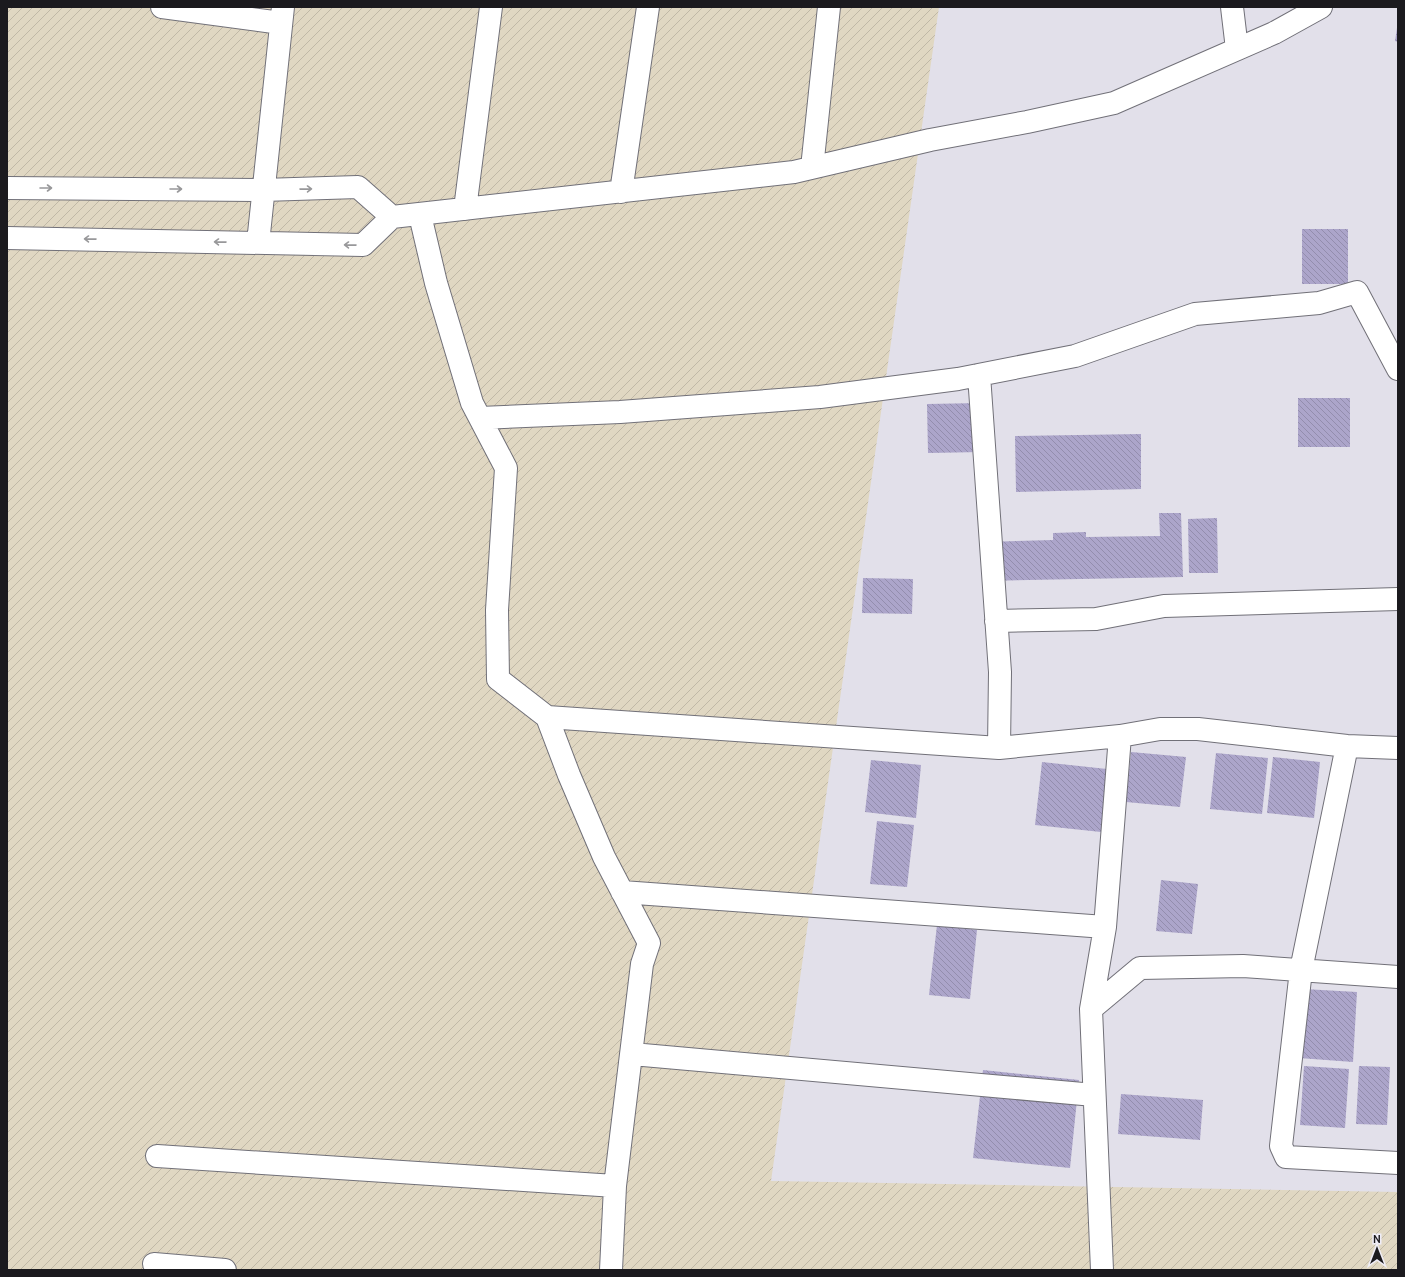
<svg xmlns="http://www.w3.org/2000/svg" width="1405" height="1277" viewBox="0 0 1405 1277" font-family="Cabin,sans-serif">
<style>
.industrial{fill:url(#industrial-furrows)}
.building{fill:url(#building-back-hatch)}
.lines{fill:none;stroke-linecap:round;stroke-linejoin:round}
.minor-casing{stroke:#717078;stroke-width:24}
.minor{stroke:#fff;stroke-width:22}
.oneway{stroke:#98989a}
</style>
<defs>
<pattern id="industrial-furrows" width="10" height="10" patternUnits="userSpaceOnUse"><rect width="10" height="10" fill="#e0d7c2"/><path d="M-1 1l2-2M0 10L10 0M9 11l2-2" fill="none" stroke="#c0b8a6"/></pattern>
<pattern id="building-back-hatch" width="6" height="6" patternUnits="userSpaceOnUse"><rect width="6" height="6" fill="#aca5ca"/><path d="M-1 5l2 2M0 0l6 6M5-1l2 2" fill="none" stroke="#938dad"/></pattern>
</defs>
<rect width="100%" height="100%" fill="#e2e0ea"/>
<path class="industrial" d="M7 7H939L771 1181 1398 1192V1270H7Z"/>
<path class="building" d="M1397 28H1398V42L1395 41Z
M1302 229H1348V284H1302Z
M1298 398H1350V447H1298Z
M981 403 982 452 928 453 927 404Z
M1141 434V489L1016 492 1015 436Z
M1159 513H1181L1183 577 985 581V542L1053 540V533L1086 532V537L1160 536Z
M1217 518 1218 573H1189L1188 519Z
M863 578 913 579 912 614 862 613Z
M1131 752 1186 757 1180 807 1126 802Z
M1216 753 1268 758 1262 814 1210 809Z
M1273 757 1320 762 1314 818 1267 813Z
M871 760 921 765 916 818 865 812Z
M1042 762 1107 769 1101 832 1035 825Z
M877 821 914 825 907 887 870 884Z
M1161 880 1198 884 1192 934 1156 931Z
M937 925 977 930 970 999 929 995Z
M1304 989 1357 992 1353 1062 1299 1058Z
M1304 1066 1349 1069 1345 1128 1300 1125Z
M1359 1066 1390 1067 1387 1125 1356 1124Z
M983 1070 1079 1080 1070 1168 973 1158Z
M1121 1094 1203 1100 1200 1140 1118 1134Z"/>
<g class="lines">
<g class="minor-casing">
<path id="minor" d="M162 7 281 23
M1232 7 1237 49
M812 168 829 7
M7 188 263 190 358 187 392 217
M621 192 648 7
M465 209 491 7
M420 215 436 283 472 403 506 468 497 610 498 679 547 717 569 775 604 857 649 943 642 964 615 1186 611 1270
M7 238 363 245 392 217 794 172 930 140 1027 122 1114 103 1274 33 1321 7
M258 243 283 7
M979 375 1000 672 999 748 1120 736 1105 927 1091 1009
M480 418 620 412 820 397 958 379 1075 356 1195 314 1319 303 1357 292 1398 369
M996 621 1096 619 1164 606 1398 599
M547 717 999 748
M1120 736 1160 729H1198L1347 746 1398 748
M1347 746 1301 970 1281 1146 1286 1157 1398 1163
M622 892 1105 927
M632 1054 1094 1095
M157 1156 615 1186
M154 1264 225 1270
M1102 1270 1091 1009 1140 968 1243 966 1398 977"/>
</g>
<use href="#minor" class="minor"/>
</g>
<defs><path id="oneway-shaft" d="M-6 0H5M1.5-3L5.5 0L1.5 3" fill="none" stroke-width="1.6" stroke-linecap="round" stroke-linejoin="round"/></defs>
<g class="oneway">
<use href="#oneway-shaft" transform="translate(46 188)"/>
<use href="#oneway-shaft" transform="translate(176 189)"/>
<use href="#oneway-shaft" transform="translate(306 189) rotate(-1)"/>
<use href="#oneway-shaft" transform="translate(90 239) rotate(-179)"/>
<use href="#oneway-shaft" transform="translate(220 242) rotate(-179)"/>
<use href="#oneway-shaft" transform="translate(350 245) rotate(-179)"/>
</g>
<rect width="1405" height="1277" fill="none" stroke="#1b1a1e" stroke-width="16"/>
<g transform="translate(1377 1249)" stroke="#efedf7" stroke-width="3" paint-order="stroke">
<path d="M0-3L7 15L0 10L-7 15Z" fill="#1b1a1e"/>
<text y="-6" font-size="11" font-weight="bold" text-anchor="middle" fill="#1b1a1e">N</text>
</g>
</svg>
